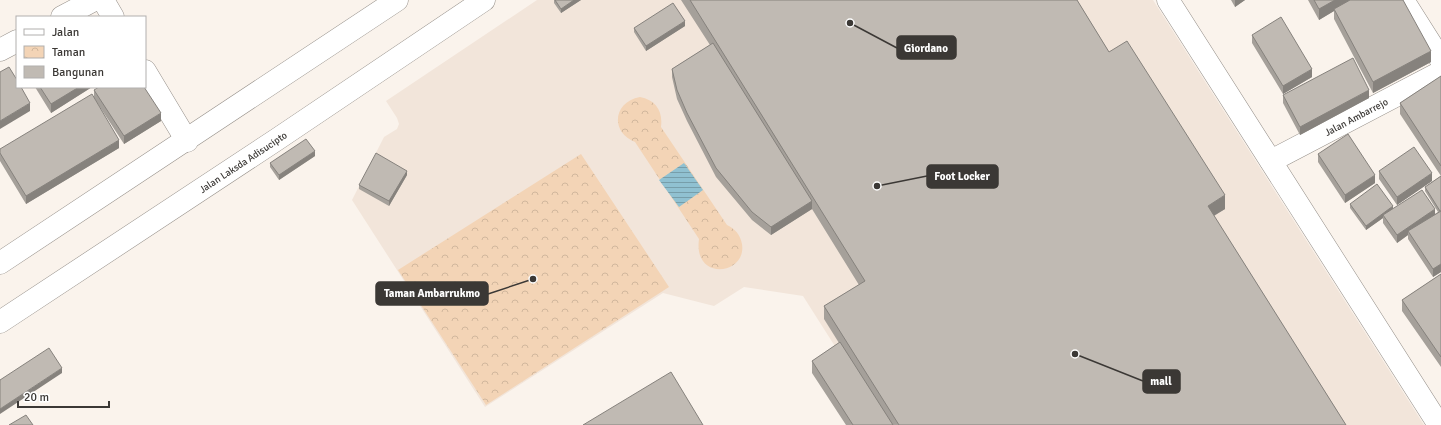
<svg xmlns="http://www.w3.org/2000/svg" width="1441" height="425" viewBox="0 0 1441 425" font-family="Signika,sans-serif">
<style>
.built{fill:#f2e5da}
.park{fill:url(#park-crowns)}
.water{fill:url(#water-rules)}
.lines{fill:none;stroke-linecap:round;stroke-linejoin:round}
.street-casing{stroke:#958f89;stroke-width:23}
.primary-casing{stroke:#958f89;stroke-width:23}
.street{stroke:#fff;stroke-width:22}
.primary{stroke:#fff;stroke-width:22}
.wall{fill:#a5a09a}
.shaded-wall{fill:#86827d}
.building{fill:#c0bab3;stroke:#86827d}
.labels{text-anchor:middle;stroke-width:3.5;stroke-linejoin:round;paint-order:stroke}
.street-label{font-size:10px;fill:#3b3835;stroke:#fff}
.leader{fill:none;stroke:#3b3835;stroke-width:1.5}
.callout-dot{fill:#3b3835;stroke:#fff;stroke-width:1.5}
.callout{fill:#3b3835;stroke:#3b3835;stroke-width:1.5}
.callout-label{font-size:11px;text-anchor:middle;font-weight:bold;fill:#fff}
</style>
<defs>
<pattern id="park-crowns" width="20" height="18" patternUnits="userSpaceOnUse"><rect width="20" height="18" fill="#f3d4b6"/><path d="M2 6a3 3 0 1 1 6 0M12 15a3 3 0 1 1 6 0" fill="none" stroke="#d1b79d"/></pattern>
<pattern id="water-rules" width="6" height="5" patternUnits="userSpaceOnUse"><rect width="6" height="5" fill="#90c1d1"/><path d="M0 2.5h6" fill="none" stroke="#779eaa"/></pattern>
</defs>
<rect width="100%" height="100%" fill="#faf3ec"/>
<path class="built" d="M537 0H1153L1424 425H885L803 296 744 287 714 306 663 293 485 407 352 200 384 137 397 129 399 124 397 118 386 101Z"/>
<path class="park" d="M640 97C656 100 663 111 661 127L727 225C735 229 740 234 742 244 747 275 693 282 699 239L635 142C610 132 613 102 640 97Z
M581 154 669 287 486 405 398 270Z"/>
<path class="water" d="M684 163 703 190 679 207 659 180Z"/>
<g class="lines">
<g class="street-casing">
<g id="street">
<path d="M103 0 113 17"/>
<path d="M1168 0 1439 425"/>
<path d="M1403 0 1441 60"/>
<path d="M62 17 94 0"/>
<path d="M0 50 17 41"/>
<path d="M145 71 187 141"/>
<path id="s1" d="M1271 161 1441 72"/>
</g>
</g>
<g class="primary-casing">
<g id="primary">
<path d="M0 263 397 0"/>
<path id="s2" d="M0 322 276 140 484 0"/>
</g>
</g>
<use href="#street" class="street"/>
<use href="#primary" class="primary"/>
</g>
<path class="wall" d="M554 0H581L561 13 554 3Z
M681 0H1077L1109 52 1225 209 1214 216 1346 425H846L812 373V361L839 343 824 319V306L859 285 812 209 771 235 752 220 716 177 687 121 677 99 672 77V69L710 45Z
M1231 0H1245L1235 7Z
M1308 0H1403L1431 62 1373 93 1334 19V11L1319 20Z
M685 26 646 51 634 32V28Z
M1252 35 1312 77 1283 94 1252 43Z
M1441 76V272L1433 277 1408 239V235L1397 243 1383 223V218L1366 230 1350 208V204L1435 214 1438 212 1425 191V187L1441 176 1400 114V103Z
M35 87H92L51 113Z
M94 90 161 121 124 144 94 98Z
M1283 95 1369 98 1300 135 1283 103Z
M119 148 26 204 0 161V149Z
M1318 154 1375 183 1345 203 1318 162Z
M315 156 279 180 270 167V163Z
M1379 171 1432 181 1397 205 1379 179Z
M407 175 389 206 359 189V185Z
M1441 274V367L1402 311V300Z"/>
<path class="shaded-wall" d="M574 0H581L561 13V9Z
M1235 0H1245L1235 7Z
M1335 0H1353L1334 9V11L1319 20V9Z
M685 21V26L646 51V46Z
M1431 51V62L1373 93V82Z
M1312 69V77L1283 94V86Z
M79 87H92L51 113V104Z
M1369 90V98L1300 135V127Z
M30 103V111L0 129V121Z
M161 113V121L124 144V136Z
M119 140V148L26 204V196Z
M315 151V156L279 180V175Z
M407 171V175L389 206V201Z
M1432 173V181L1397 205V197Z
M1375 175V183L1345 203V195Z
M1225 195V209L1208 219V206Z
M812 201V209L771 235V227Z
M1393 206V210L1383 215V218L1366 230V226Z
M1435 209V218L1408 231V235L1397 243V235Z
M1441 264V272L1433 277V269Z
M62 368V373L0 414V409Z"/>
<path class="building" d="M555 0H574L561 9Z
M690 0H1077L1109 52 1127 41 1225 195 1208 206 1346 425H899L824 306 865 281Z
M1314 0H1335L1319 9Z
M1350 0H1403L1431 51 1373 82 1334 9Z
M673 3 685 21 646 46 634 28Z
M1281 17 1312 69 1283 86 1252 35Z
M713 43 812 201 771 227 752 212 716 168 687 113 677 90 672 69Z
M1353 58 1369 90 1300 127 1283 95Z
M9 67 17 80V87H21L30 103 0 121V72Z
M1441 76V166L1400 103Z
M40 87H79L51 104Z
M99 87H144L161 113 124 136 94 90Z
M92 94 119 140 26 196 0 153V149Z
M1348 134 1375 175 1345 195 1318 154Z
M306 139 315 151 279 175 270 163Z
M1414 147 1432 173 1397 197 1379 171Z
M376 153 407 171 389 201 359 185Z
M1441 176V211H1440L1425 187Z
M1377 184 1393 206 1366 226 1350 204Z
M1422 190 1435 209 1397 235 1383 215Z
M1441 211V264L1433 269 1408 231Z
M1441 274V357L1402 300Z
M840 342 893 425H853L812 361Z
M49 348 62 368 0 409V380Z
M671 372 703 425H583Z
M26 415 33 425H9Z"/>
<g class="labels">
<g class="street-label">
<text dy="4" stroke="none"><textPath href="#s1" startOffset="96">Jalan Ambarrejo</textPath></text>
<text dy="4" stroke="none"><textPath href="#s2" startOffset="291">Jalan Laksda Adisucipto</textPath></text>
</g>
</g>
<path class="leader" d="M850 23L897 48M877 186L927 176M533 279L488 294M1075 354L1143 381"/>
<g class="callout-dot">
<circle cx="850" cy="23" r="4"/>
<circle cx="877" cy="186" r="4"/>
<circle cx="533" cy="279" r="4"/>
<circle cx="1075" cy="354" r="4"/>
</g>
<g class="callout">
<rect x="897" y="36" width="59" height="23" rx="4"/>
<rect x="927" y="165" width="71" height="23" rx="4"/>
<rect x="376" y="282" width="112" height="23" rx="4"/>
<rect x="1143" y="370" width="37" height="23" rx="4"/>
</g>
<g class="callout-label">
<text x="926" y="52">Giordano</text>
<text x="962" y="180">Foot Locker</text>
<text x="432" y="297">Taman Ambarrukmo</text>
<text x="1161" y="385">mall</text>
</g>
<rect x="16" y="16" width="130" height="72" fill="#ffffff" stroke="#b1afae"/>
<rect x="24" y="29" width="20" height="6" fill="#ffffff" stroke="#b1afae"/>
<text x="52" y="36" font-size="12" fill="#3b3835">Jalan</text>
<rect x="24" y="46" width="20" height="12" fill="url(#park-crowns)" stroke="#b1afae"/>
<text x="52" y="56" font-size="12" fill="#3b3835">Taman</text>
<rect x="24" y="66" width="20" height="12" fill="#c0bab3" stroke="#b1afae"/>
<text x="52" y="76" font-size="12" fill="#3b3835">Bangunan</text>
<path d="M18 401v6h91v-6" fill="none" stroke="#3b3835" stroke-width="2"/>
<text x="24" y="401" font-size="12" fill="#3b3835" stroke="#ffffff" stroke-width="3" paint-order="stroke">20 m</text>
</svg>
